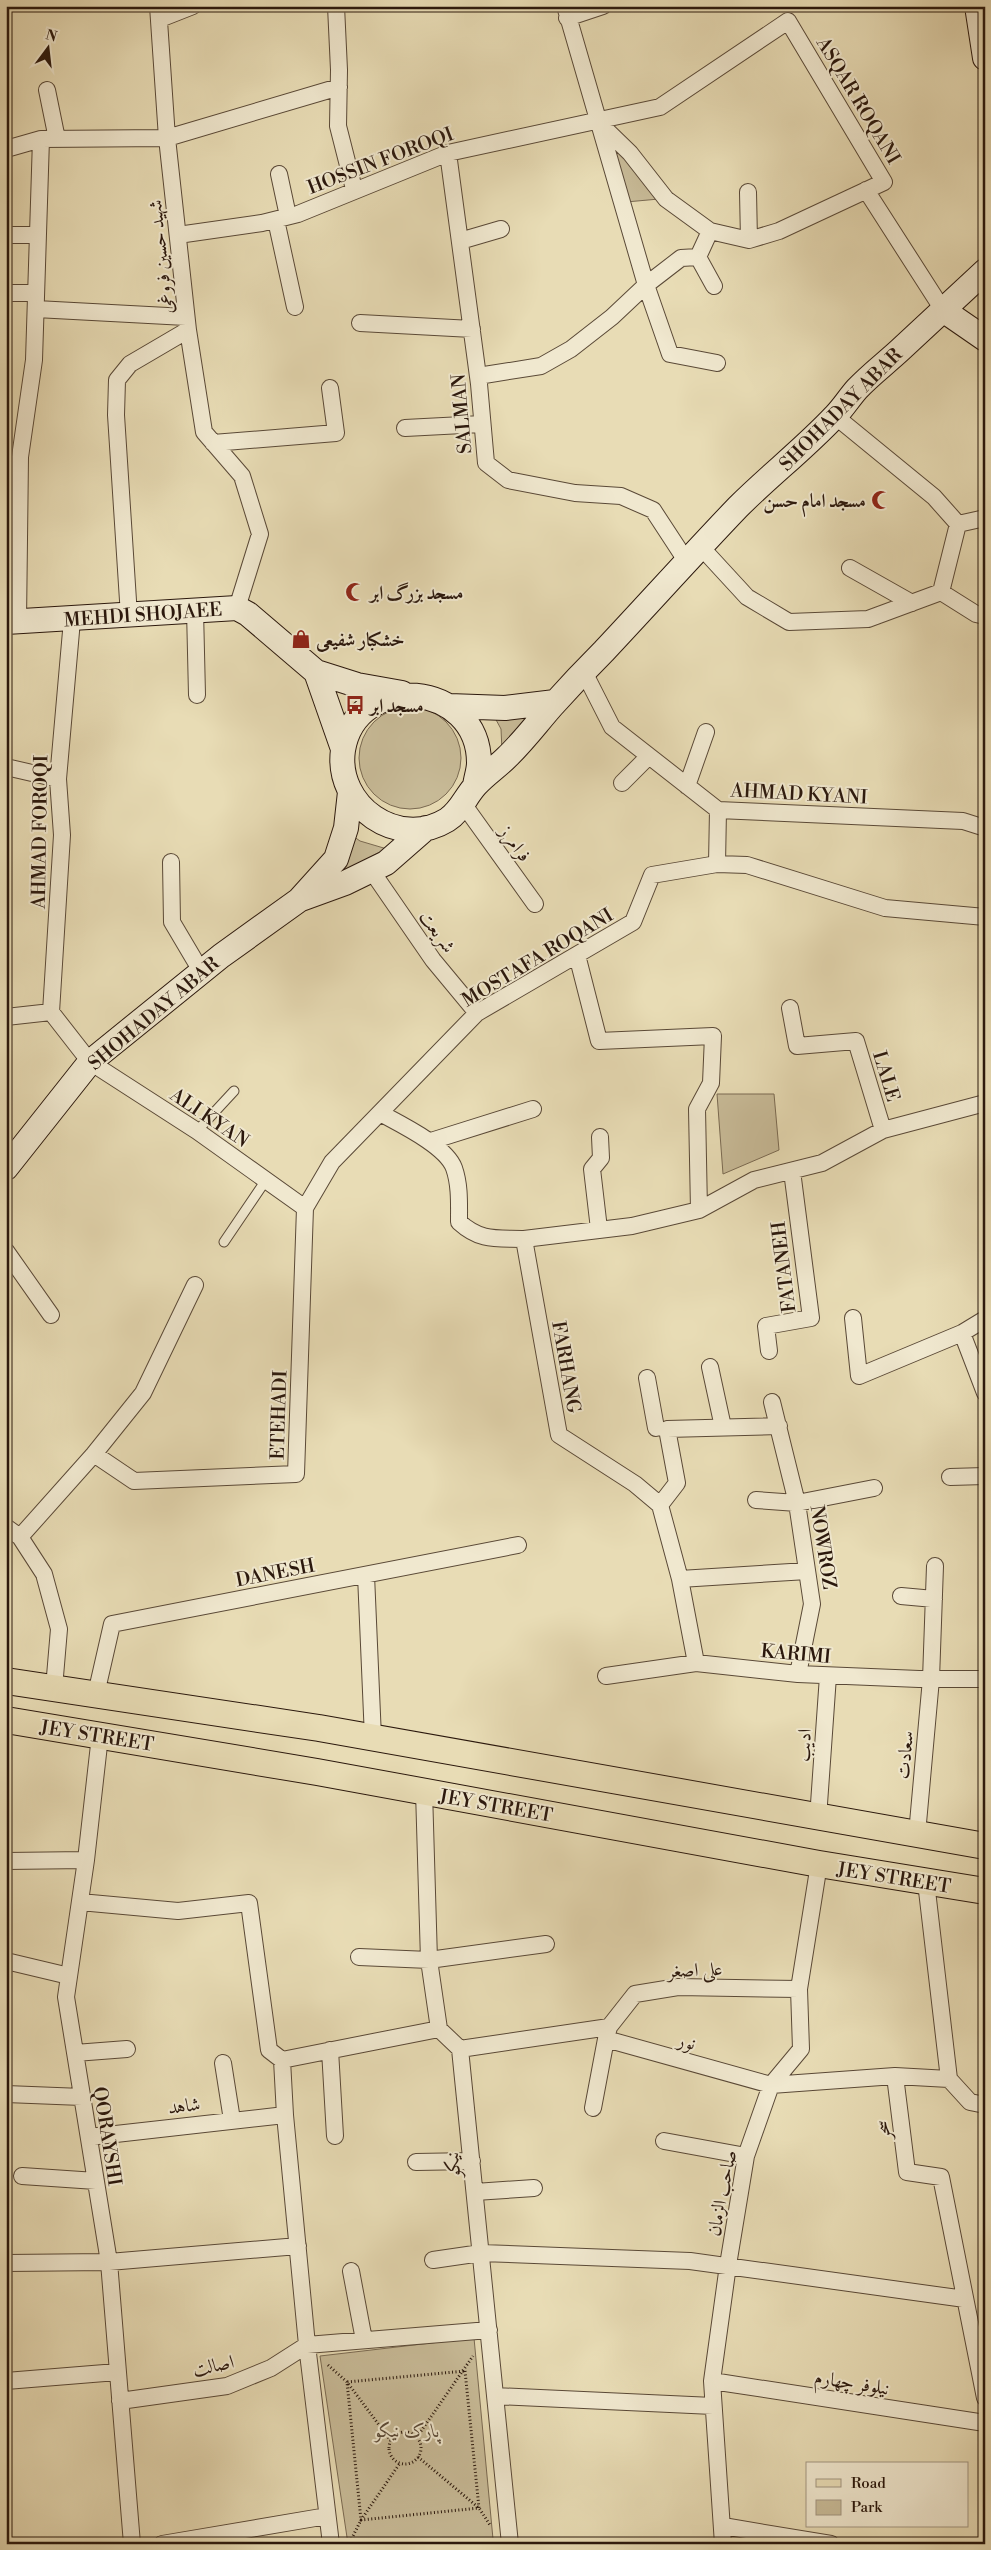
<svg xmlns="http://www.w3.org/2000/svg" width="991" height="2550" viewBox="0 0 991 2550" font-family="'Libre Bodoni',Amiri,serif">
<style>
.green{fill:#c8bb98;stroke:#7a6a52}
.lines{fill:none;stroke-linecap:round;stroke-linejoin:round}
.lane-casing{stroke:#5a4937;stroke-width:11}
.street-casing{stroke:#5a4937;stroke-width:18}
.secondary-casing{stroke:#2b180d;stroke-width:26}
.primary-casing{stroke:#2b180d;stroke-width:28}
.path{stroke:#2b180d;stroke-width:3;stroke-dasharray:1 2.5;stroke-linecap:butt}
.lane{stroke:#f0e8cf;stroke-width:9}
.street{stroke:#f0e8cf;stroke-width:16}
.secondary{stroke:#f0e8cf;stroke-width:24}
.primary{stroke:#e8dcb5;stroke-width:26}
.labels{text-anchor:middle;stroke-width:4;stroke-linejoin:round;paint-order:stroke}
.street-label{font-size:19px;fill:#2b180d;stroke:#f0e8cf}
.poi-label{font-size:19px;font-weight:bold;fill:#2b180d;stroke:#f0e8cf;text-anchor:start}
.park-label{font-size:19px;font-style:italic;fill:#5a4937;stroke:#f0e8cf}
</style>
<rect width="100%" height="100%" fill="#e8dcb5"/>
<filter id="stains"><feTurbulence type="fractalNoise" baseFrequency=".004" numOctaves="4"/><feColorMatrix values="0 0 0 0 .2 0 0 0 0 .09 0 0 0 0 .02 0 0 0 .5 -.17"/></filter>
<radialGradient id="worn" r=".72"><stop offset=".6" stop-color="#630" stop-opacity="0"/><stop offset="1" stop-color="#630" stop-opacity=".3"/></radialGradient>
<path class="green" d="M607 135 659 199 626 202Z
M359 758a51 51 0 1 1 102 0a51 51 0 1 1-102 0Z
M543 710 502 751 501 729 494 716Z
M350 834 360 841 387 849 328 885Z
M717 1094H774L779 1150 723 1174Z
M474 2338 493 2539 458 2544H348L320 2356Z"/>
<g class="lines">
<g class="lane-casing">
<path id="lane" d="M197 1131 234 1091
M224 1242 266 1180"/>
</g>
<g class="street-casing">
<path id="street" d="M336 6 339 70 338 126 354 189
M565 6 646 285 670 354 717 363
M567 18 603 6
M160 19 193 6
M47 90 57 139
M6 149 41 139 167 138 339 87
M448 153 479 384 486 463 508 480 575 493 621 496 653 510 687 562
M279 174 288 216
M866 190 943 310
M748 192 749 240
M276 220 295 307
M6 235H38
M178 235 262 223 298 214 448 153 660 107 788 21 884 182 779 231 749 240 710 231 666 199 630 153 597 121
M460 241 501 229
M698 257 714 286
M6 293H36
M36 309 186 317
M360 323 472 329
M188 330 204 432 242 476 260 534 237 608
M478 376 541 366 571 349 612 317 646 285 681 258 698 257 710 231
M835 416 934 497 958 524
M405 428 482 424
M213 443 336 433 330 388
M958 524 985 518
M701 547 747 597 789 622 868 619 941 592 976 614 985 616
M850 568 912 603
M941 592 958 524
M195 610 197 695
M129 616 116 415 117 380 130 364 188 330 167 138 158 6
M72 620 58 779 62 835 51 1012 90 1062 197 1131 305 1208
M18 622 20 457 34 360 41 139
M584 672 612 727 718 810 963 821 985 828
M6 767 58 779
M622 783 649 756
M687 786 706 732
M464 805 535 904
M171 862 172 922 201 971
M717 864 718 810
M371 870 433 960 477 1013
M577 955 599 1041 713 1036 711 1083 697 1109 699 1210
M790 1008 797 1046 856 1041 883 1130
M6 1017 51 1012
M380 1113C400 1124 446 1146 454 1168 460 1185 459 1204 459 1222 481 1242 497 1238 524 1239L559 1435 635 1484 660 1505 680 1579 696 1663
M431 1141 533 1109
M599 1229 592 1169 601 1158 600 1137
M524 1239 632 1226 699 1210 754 1180 822 1163 883 1130 985 1103
M6 1251 51 1315
M853 1318 859 1376 962 1333 985 1319
M962 1333 985 1393
M769 1351 766 1326 811 1318 792 1171
M710 1367 723 1427
M647 1378 656 1428
M772 1402 797 1503 812 1604 798 1674
M94 1454 134 1481 296 1474 305 1208 332 1162 477 1013 633 922 652 875 717 864 747 865 885 908 985 917
M950 1477 985 1476
M756 1500 797 1503 874 1488
M660 1505 677 1483 667 1429 779 1426
M6 1527 20 1537 44 1574 59 1629 54 1688
M20 1537 94 1454 143 1393 195 1285
M366 1575 373 1738
M680 1579 807 1571
M901 1596 934 1599
M606 1676 696 1663 798 1674 919 1679H985
M96 1694 112 1624 518 1545
M100 1736 86 1860 66 1997 109 2262 132 2544
M424 1791 429 1960 439 2029 460 2049 510 2544
M818 1818 828 1676
M917 1834 931 1679 935 1566
M6 1861 86 1860
M926 1882 949 2079 895 2076 907 2172 941 2177 985 2398
M80 1902 178 1911 249 1903 269 2050 282 2060 285 2115 307 2345 331 2544
M359 1957 429 1960 546 1944
M6 1961 69 1976
M799 1989 678 1987 635 1994 609 2027 606 2039 771 2085 895 2076
M460 2049 609 2027
M330 2050 335 2136
M75 2053 127 2049
M282 2060 439 2029
M223 2063 232 2120
M949 2079 970 2102 985 2105
M6 2094 82 2097
M593 2108 606 2039
M89 2137 285 2115
M664 2141 746 2156
M416 2162 472 2161
M22 2176 96 2181
M475 2192 534 2188
M433 2260 481 2253 690 2261 965 2299
M6 2263 109 2262 298 2246
M351 2271 364 2340
M6 2381 117 2372
M712 2381 985 2423
M495 2396 713 2406
M120 2401 227 2386 271 2368 307 2345 489 2330
M723 2526 831 2544
M162 2544 327 2516
M723 2544 712 2381 728 2265 746 2156 771 2085 801 2049 799 1989 819 1864"/>
</g>
<g class="secondary-casing">
<path id="secondary" d="M977 6 985 58
M943 310 985 339
M6 622 237 608 248 614 316 672 357 685 402 693
M316 672 343 749
M449 706 505 708 555 702
M475 786C476 778 479 770 479 763 479 681 356 670 343 750 335 806 398 850 447 820 461 811 465 797 476 785 485 775 497 767 506 758 523 742 537 723 552 706 569 687 586 669 604 651 649 603 693 554 738 507 769 476 805 448 835 416 843 408 849 398 857 389 870 375 886 363 900 350 928 324 956 298 985 271
M301 899 345 883 386 863 426 828
M6 1168 90 1062 221 956 299 900 336 859 346 828 350 792"/>
</g>
<g class="primary-casing">
<path id="primary" d="M6 1681 319 1728 985 1846
M6 1720 317 1772 819 1864 985 1891"/>
</g>
<path class="path" d="M328 2365 347 2382 391 2441
M465 2371 479 2508 361 2520 347 2382Z
M389 2448a16 16 0 1 1 32 0a16 16 0 1 1-32 0Z
M417 2437 473 2356
M418 2457 479 2508 490 2525
M350 2542 361 2520 400 2463"/>
<use href="#lane" class="lane"/>
<use href="#street" class="street"/>
<use href="#secondary" class="secondary"/>
<use href="#primary" class="primary"/>
</g>
<defs>
<g id="mosque-bare" transform="scale(1.5)"><path d="M3.5-4.9A6 6 0 1 0 3.5 4.9A5 5 0 1 1 3.5-4.9Z" fill="#8f2418" stroke="#f0e8cf" stroke-width="2.5" paint-order="stroke"/></g>
<g id="shop-bare" transform="scale(1.5)"><path d="M-5-2.5h2.3a2.7 3.5 0 0 1 5.4 0H5L5.5 6h-11ZM-1.5-2.5h3a1.5 2.3 0 0 0-3 0Z" fill="#8f2418" stroke="#f0e8cf" stroke-width="2.5" paint-order="stroke"/></g>
<g id="bus-bare" transform="scale(1.5)"><path d="M-5-6H5V4H4V6H2V4H-2V6H-4V4H-5ZM-3.5-4V0h7V-4ZM-3.5 1.2v1.5H-2V1.2ZM2 1.2v1.5H3.5V1.2Z" fill="#8f2418" stroke="#f0e8cf" stroke-width="2.5" paint-order="stroke"/></g>
</defs>
<g fill-rule="evenodd">
<use href="#mosque-bare" x="881" y="500"/>
<use href="#mosque-bare" x="355" y="592"/>
<use href="#shop-bare" x="301" y="639"/>
<use href="#bus-bare" x="355" y="705"/>
</g>
<g class="labels">
<g class="street-label">
<text transform="translate(859 100) rotate(59)" y="7">ASQAR ROQANI</text>
<text transform="translate(380 160) rotate(-21)" y="7">HOSSIN FOROQI</text>
<text transform="translate(160 257) rotate(-96)" y="7">شهید حسین فروغی</text>
<text transform="translate(840 409) rotate(-45)" y="7">SHOHADAY ABAR</text>
<text transform="translate(461 414) rotate(-95)" y="7">SALMAN</text>
<text transform="translate(143 614) rotate(-4)" y="7">MEHDI SHOJAEE</text>
<text transform="translate(799 793) rotate(3)" y="7">AHMAD KYANI</text>
<text transform="translate(39 832) rotate(-89)" y="7">AHMAD FOROQI</text>
<text transform="translate(516 843) rotate(54)" y="7">فرامرز</text>
<text transform="translate(438 931) rotate(54)" y="7">شریعت</text>
<text transform="translate(537 957) rotate(-31)" y="7">MOSTAFA ROQANI</text>
<text transform="translate(153 1013) rotate(-40)" y="7">SHOHADAY ABAR</text>
<text transform="translate(887 1076) rotate(73)" y="7">LALE</text>
<text transform="translate(210 1117) rotate(34)" y="7">ALI KYAN</text>
<text transform="translate(783 1267) rotate(-97)" y="7">FATANEH</text>
<text transform="translate(567 1367) rotate(80)" y="7">FARHANG</text>
<text transform="translate(278 1415) rotate(-88)" y="7">ETEHADI</text>
<text transform="translate(824 1547) rotate(81)" y="7">NOWROZ</text>
<text transform="translate(275 1572) rotate(-11)" y="7">DANESH</text>
<text transform="translate(796 1653) rotate(5)" y="7">KARIMI</text>
<text transform="translate(97 1735) rotate(9)" y="7">JEY STREET</text>
<text transform="translate(803 1745) rotate(-86)" y="7">ادیب</text>
<text transform="translate(904 1755) rotate(-85)" y="7">سعادت</text>
<text transform="translate(496 1805) rotate(10)" y="7">JEY STREET</text>
<text transform="translate(894 1877) rotate(9)" y="7">JEY STREET</text>
<text transform="translate(695 1969) rotate(-2)" y="7">علی اصغر</text>
<text transform="translate(687 2041) rotate(15)" y="7">نور</text>
<text transform="translate(184 2105) rotate(-7)" y="7">شاهد</text>
<text transform="translate(882 2130) rotate(-97)" y="7">سحر</text>
<text transform="translate(108 2136) rotate(81)" y="7">QORAYSHI</text>
<text transform="translate(452 2165) rotate(-96)" y="7">نیکو</text>
<text transform="translate(721 2193) rotate(-79)" y="7">صاحب الزمان</text>
<text transform="translate(213 2365) rotate(-13)" y="7">اصالت</text>
<text transform="translate(852 2382) rotate(9)" y="7">نیلوفر چهارم</text>
</g>
<g class="poi-label">
<text x="866" y="507" text-anchor="end">مسجد امام حسن</text>
<text x="370" y="599">مسجد بزرگ ابر</text>
<text x="316" y="646">خشکبار شفیعی</text>
<text x="370" y="712">مسجد ابر</text>
</g>
<g class="park-label">
<text x="407" y="2437">پارک نیکو</text>
</g>
</g>
<rect width="991" height="2550" fill="none" stroke="#e8dcb5" stroke-width="25"/>
<rect x="8" y="8" width="976" height="2535" fill="none" stroke="#2b180d" stroke-width="2.5"/>
<rect x="12" y="12" width="966" height="2525" fill="none" stroke="#2b180d"/>
<rect x="806" y="2462" width="162" height="65" fill="#f0e8cf" stroke="#a19581"/>
<rect x="816" y="2479" width="25" height="8" fill="#e8dcb5" stroke="#a19581"/>
<text x="851" y="2488" font-size="15" fill="#2b180d">Road</text>
<rect x="816" y="2500" width="25" height="15" fill="#c8bb98" stroke="#a19581"/>
<text x="851" y="2512" font-size="15" fill="#2b180d">Park</text>
<g transform="translate(48 48) rotate(15)" stroke="#f0e8cf" stroke-width="4" paint-order="stroke">
<path d="M0-4L9 19L0 12L-9 19Z" fill="#2b180d"/>
<text y="-8" font-size="14" font-weight="bold" text-anchor="middle" fill="#2b180d">N</text>
</g>
<rect width="100%" height="100%" filter="url(#stains)"/>
<rect width="100%" height="100%" fill="url(#worn)"/>
</svg>
